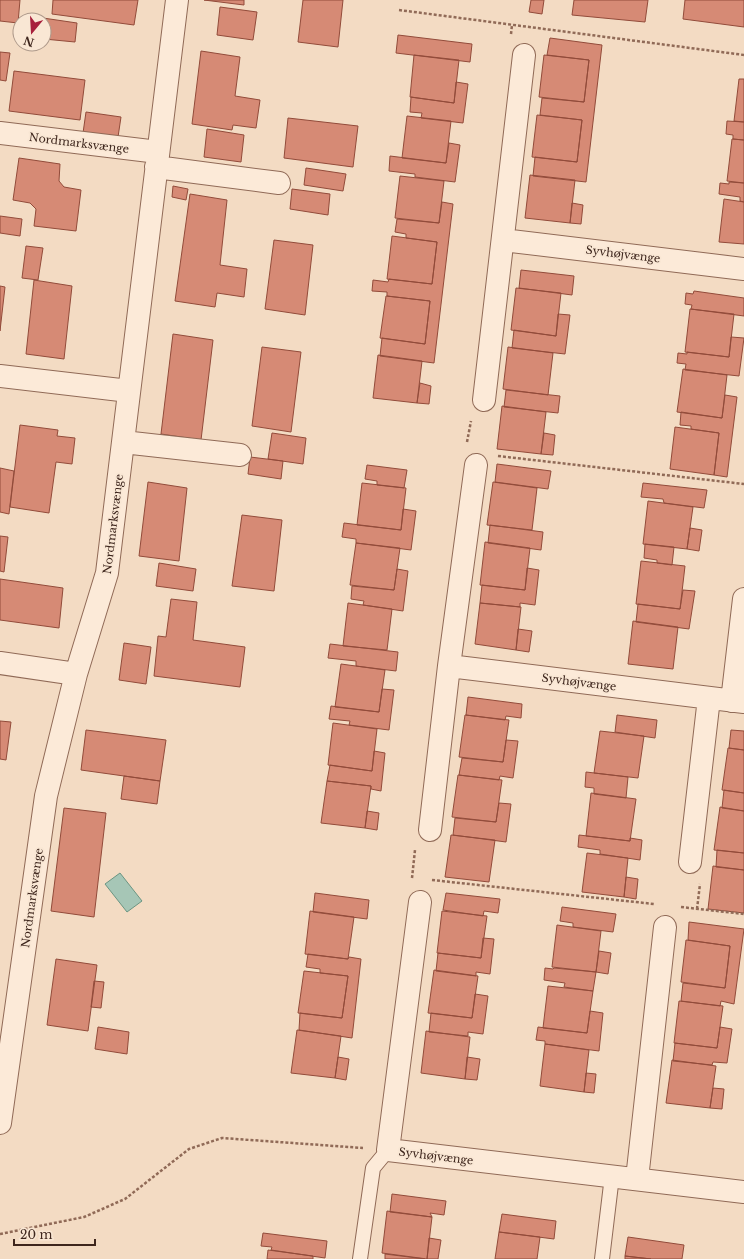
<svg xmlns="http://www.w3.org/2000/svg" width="744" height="1259" viewBox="0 0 744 1259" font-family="'Libre Baskerville',serif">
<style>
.water{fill:#a6c6b6;stroke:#6b9582}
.building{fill:#d68a75;stroke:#924b3a}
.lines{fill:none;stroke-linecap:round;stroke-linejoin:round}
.service-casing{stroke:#906a57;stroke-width:16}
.minor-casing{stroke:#906a57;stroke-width:24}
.path{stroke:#906a57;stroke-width:2.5;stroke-dasharray:3 2;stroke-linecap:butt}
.service{stroke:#fcead8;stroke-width:14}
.minor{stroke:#fcead8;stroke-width:22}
.labels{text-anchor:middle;stroke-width:3.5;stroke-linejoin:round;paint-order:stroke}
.street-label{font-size:11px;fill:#3e261d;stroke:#f9e7d4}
</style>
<rect width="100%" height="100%" fill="#f3dbc3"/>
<path class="water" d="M120 873 142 901 127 912 105 884Z"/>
<path class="building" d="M0 0H20L18 23 0 21Z
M53 0H138L134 25 52 14Z
M204 0H244V5Z
M303 0H343L338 47 298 42Z
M531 0H544L542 14 529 12Z
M574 0H648L645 22 572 15Z
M685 0H744V27L683 19Z
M220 7 257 12 253 40 217 35Z
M43 18 77 23 75 42 44 39V20H43Z
M398 35 472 44 470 62 396 53Z
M550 38 602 45 586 182 533 176 535 157 577 162 582 120 540 115 542 98 584 102 589 60 547 55Z
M201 51 240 57 235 96 260 100 256 128 233 125 232 130 192 124Z
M0 52 10 53 6 81 0 80Z
M414 55 459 60 454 103 410 97Z
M544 55 589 60 584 102 539 97Z
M14 71 85 80 80 120 9 111Z
M739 79H744V122L734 121Z
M456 82 468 84 463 123 421 118 422 113 410 112 411 97 454 103Z
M86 112 121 117 118 137 83 133Z
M537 115 582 120 577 162 532 157Z
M407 116 451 121 446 163 402 158Z
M288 118 358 126 353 167 284 158Z
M727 121 744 122V140L733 139V135L726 134Z
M207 129 244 135 241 162 204 157Z
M732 139 744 140V183L727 181Z
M449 143 460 145 455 182 415 177V174L389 171 390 156 446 163Z
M19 158 60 164 59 181 64 187 81 190 76 231 34 226 36 209 30 203 13 200Z
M306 168 346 174 343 191 304 185Z
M530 175 575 180 570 223 525 218Z
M400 176 444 181 439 223 395 218Z
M729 182 744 183V202L740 201V197L719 194 720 183 729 184Z
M173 186 188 189 186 200 172 197Z
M292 189 330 194 328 215 290 209Z
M190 194 227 200 220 265 247 269 244 297 217 293 215 307 175 301Z
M724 199 744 202V244L719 242Z
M442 202 453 204 434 363 380 356 382 338 425 344 430 301 387 296V292L372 291 373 280 388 282 389 279 432 284 437 242 406 238V234L395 232 397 219 439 223Z
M572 203 583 205 581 224 570 223Z
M0 216 22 219 20 236 0 233Z
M392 236 437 242 432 284 387 279Z
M274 240 313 245 305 315 265 309Z
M26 246 43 248 38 280 22 278Z
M521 270 574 276 572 295 519 288Z
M34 280 72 286 64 359 26 354Z
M0 286 5 287 0 331Z
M516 288 561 293 556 336 511 330Z
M694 291 744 298V316L691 309 692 305 685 304 686 293 693 294Z
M386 296 430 301 425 344 380 338Z
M690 309 734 314 729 357 685 352Z
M558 314 570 315 565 354 512 348 514 330 556 336Z
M173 334 213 340 201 440 161 434Z
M731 337 744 338 739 376 685 370 686 364 677 363 678 353 687 354V352L729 357Z
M262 347 301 352 291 432 252 426Z
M508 347 553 353 548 395 503 389Z
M378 355 422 361 417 403 373 398Z
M683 369 727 375 722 418 677 412Z
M420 383 431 386 429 404 417 403Z
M506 390 560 396 558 413 504 407Z
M725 395 737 397 727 477 714 475 719 433 691 429V426L680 425 681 412 722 418Z
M502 406 546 412 541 454 497 449Z
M20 425 58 430 57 436 75 438 72 464 56 462 49 513 10 507Z
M675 427 719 433 714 475 670 469Z
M272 433 306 438 303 464 268 459Z
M544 433 555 435 553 455 541 454Z
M250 457 283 461 281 479 248 474Z
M497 464 551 471 548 489 495 482Z
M367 465 407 470 404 488 377 485V481L365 479Z
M0 468 14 471 9 514 0 512Z
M148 482 187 488 179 561 139 556Z
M493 482 537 488 532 530 487 525Z
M362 483 406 488 401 530 357 525Z
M643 483 707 490 704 508 664 503 663 499 641 497Z
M648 501 693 507 687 549 643 544Z
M403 509 416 511 411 550 356 543V539L342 537 344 523 401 530Z
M242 515 282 520 274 591 232 586Z
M490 525 543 532 541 550 488 543Z
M690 528 702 530 699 551 687 549Z
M0 536 8 537 4 572 0 571Z
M485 542 530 548 525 590 480 585Z
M356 543 400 548 394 590 350 585Z
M645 544 674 547 672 565 657 563V560L644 558Z
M641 561 685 566 680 609 636 604Z
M159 563 196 569 193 591 156 586Z
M527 568 539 570 535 605 520 603V607L480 603 482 585 525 590Z
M397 569 408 571 403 611 363 605 364 601 351 599 352 586 394 590Z
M0 579 63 588 59 628 0 620Z
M683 590 695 591 689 629 636 622 638 604 680 609Z
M171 599 197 602 193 640 245 647 240 687 154 676 158 636 166 637Z
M348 603 392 609 387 650 343 646Z
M480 603 521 607 516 650 475 644Z
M633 621 678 627 673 669 628 664Z
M518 629 532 631 529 652 516 650Z
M124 643 151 647 146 684 119 680Z
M330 644 398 652 396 671 356 666V661L328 658Z
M341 664 385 670 379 712 335 707Z
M382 689 394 690 389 730 349 725 350 721 329 719 331 706 379 712Z
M468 697 522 704 521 718 506 716 505 720 466 715Z
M465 715 509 720 503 762 459 757Z
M617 715 657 720 655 738 615 732Z
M0 721 11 722 6 760 0 759Z
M333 723 377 729 372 771 328 765Z
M86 730 166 740 160 781 81 770Z
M731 730 744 731V750L729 748Z
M600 731 644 736 638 778 594 773Z
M506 740 518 741 513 778 500 776 499 780 459 775 462 758 503 762Z
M728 748 744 750V793L722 790Z
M374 751 385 753 381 791 371 789V786L327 781 330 765 372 771Z
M586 772 628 777 626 798 594 794V788L585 787Z
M458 775 502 780 496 822 452 817Z
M124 776 160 781 157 804 121 799Z
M327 781 371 786 365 828 321 823Z
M724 790 744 793V811L722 808Z
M591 793 636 799 630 841 586 836Z
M499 803 511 804 506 842 453 835 455 818 496 822Z
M720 807 744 811V853L714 850Z
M64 808 106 813 94 917 51 911Z
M367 811 379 813 377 830 365 828Z
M451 835 495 840 489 882 445 877Z
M579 835 630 841V838L642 840 640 860 600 854V850L578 847Z
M717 850 744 853V870L716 867Z
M587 853 628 858 624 897 582 892Z
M713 866 744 870V913L708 909Z
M626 877 638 879 636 899 624 897Z
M315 893 369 900 367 919 313 912Z
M446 893 500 899 498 913 484 911 483 916 443 910Z
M562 907 616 914 613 932 573 927V923L560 921Z
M310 911 354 917 348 959 305 954Z
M442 911 487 916 481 958 437 953Z
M689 922 744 929 734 1004 721 1001 720 1006 681 1001 683 983 725 988 730 946 688 940Z
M557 925 601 931 596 972 552 967Z
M483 938 494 939 490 974 476 972V976L436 971 438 953 481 958Z
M686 940 730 946 725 988 681 982Z
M599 951 611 953 608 974 596 972Z
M308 954 348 959 349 957 361 959 352 1038 299 1030 300 1013 342 1018 348 976 320 973V969L306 967Z
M56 959 97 965 88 1031 47 1025Z
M545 968 553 969 554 968 596 972 593 991 564 987 565 983 544 980Z
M434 970 478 976 472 1018 428 1013Z
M304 971 348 976 342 1018 298 1013Z
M94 981 104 982 101 1008 91 1007Z
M548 986 593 991 587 1033 543 1028Z
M475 994 488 996 483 1034 468 1032V1036L429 1032 431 1013 472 1018Z
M679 1001 723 1006 717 1048 674 1043Z
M590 1011 603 1013 599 1051 545 1044V1041L536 1040 538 1027 587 1033Z
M98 1027 129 1032 127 1054 95 1049Z
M720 1027 732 1029 727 1063 713 1062 712 1065 673 1061 675 1043 717 1048Z
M297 1030 341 1036 335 1078 291 1073Z
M426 1031 470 1037 465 1079 421 1073Z
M545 1044 589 1050 584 1092 540 1086Z
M338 1057 349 1059 346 1080 335 1078Z
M467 1057 480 1059 477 1080 465 1079Z
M672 1060 716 1066 710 1108 666 1103Z
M586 1073 596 1074 594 1093 584 1092Z
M713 1088 724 1089 722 1109 710 1108Z
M392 1194 446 1201 444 1215 430 1213 432 1217 390 1212Z
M387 1211 432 1217 427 1259 382 1253Z
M502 1214 556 1221 554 1239 499 1232Z
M499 1232 540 1237 537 1259H495Z
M263 1233 327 1241 325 1258 271 1250 272 1247 261 1246Z
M628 1237 684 1245 682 1259H651L625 1256Z
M429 1238 441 1240 438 1259H427Z
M268 1250 313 1256V1259H267Z
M385 1254 425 1259H385Z
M625 1256 651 1259H625Z"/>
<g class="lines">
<g class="service-casing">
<path id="service" d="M360 1259 373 1168 388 1150
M602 1259 612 1176"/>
</g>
<g class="minor-casing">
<path id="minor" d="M0 133 158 152
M156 167 279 183
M503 240 744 269
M0 376 129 391
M484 400 524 55
M123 442 240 455
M0 663 76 674
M449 666 744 702
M732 701 744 599
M430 830 449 666 476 465
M690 862 709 698
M420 902 388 1150 744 1192
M0 1123 46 796 76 674 107 573 177 0
M637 1179 665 927"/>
</g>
<path class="path" d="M399 10 744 55
M511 34 512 25
M467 442 471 421
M498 456 744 484
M412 878 415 850
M432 880 654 904
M681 907 744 914
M697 909 700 884
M0 1234 84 1217 125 1199 189 1149 222 1138 363 1148"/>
<use href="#service" class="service"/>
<use href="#minor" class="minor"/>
</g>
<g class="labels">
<g class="street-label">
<text transform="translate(79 143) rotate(7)" y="4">Nordmarksvænge</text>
<text transform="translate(623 254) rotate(7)" y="4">Syvhøjvænge</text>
<text transform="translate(113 524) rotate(-83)" y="4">Nordmarksvænge</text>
<text transform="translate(579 682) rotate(7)" y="4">Syvhøjvænge</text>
<text transform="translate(32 898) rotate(-82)" y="4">Nordmarksvænge</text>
<text transform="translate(436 1156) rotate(7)" y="4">Syvhøjvænge</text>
</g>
</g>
<g transform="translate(32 32) rotate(198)"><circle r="19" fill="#f9e7d4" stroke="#ae9a8b"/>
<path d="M0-3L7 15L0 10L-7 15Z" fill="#a7203c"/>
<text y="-6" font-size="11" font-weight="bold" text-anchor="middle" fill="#3e261d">N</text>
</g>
<path d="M14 1239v6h81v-6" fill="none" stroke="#3e261d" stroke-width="2"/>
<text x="20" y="1239" font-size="12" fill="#3e261d" stroke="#f9e7d4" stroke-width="3" paint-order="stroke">20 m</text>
</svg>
